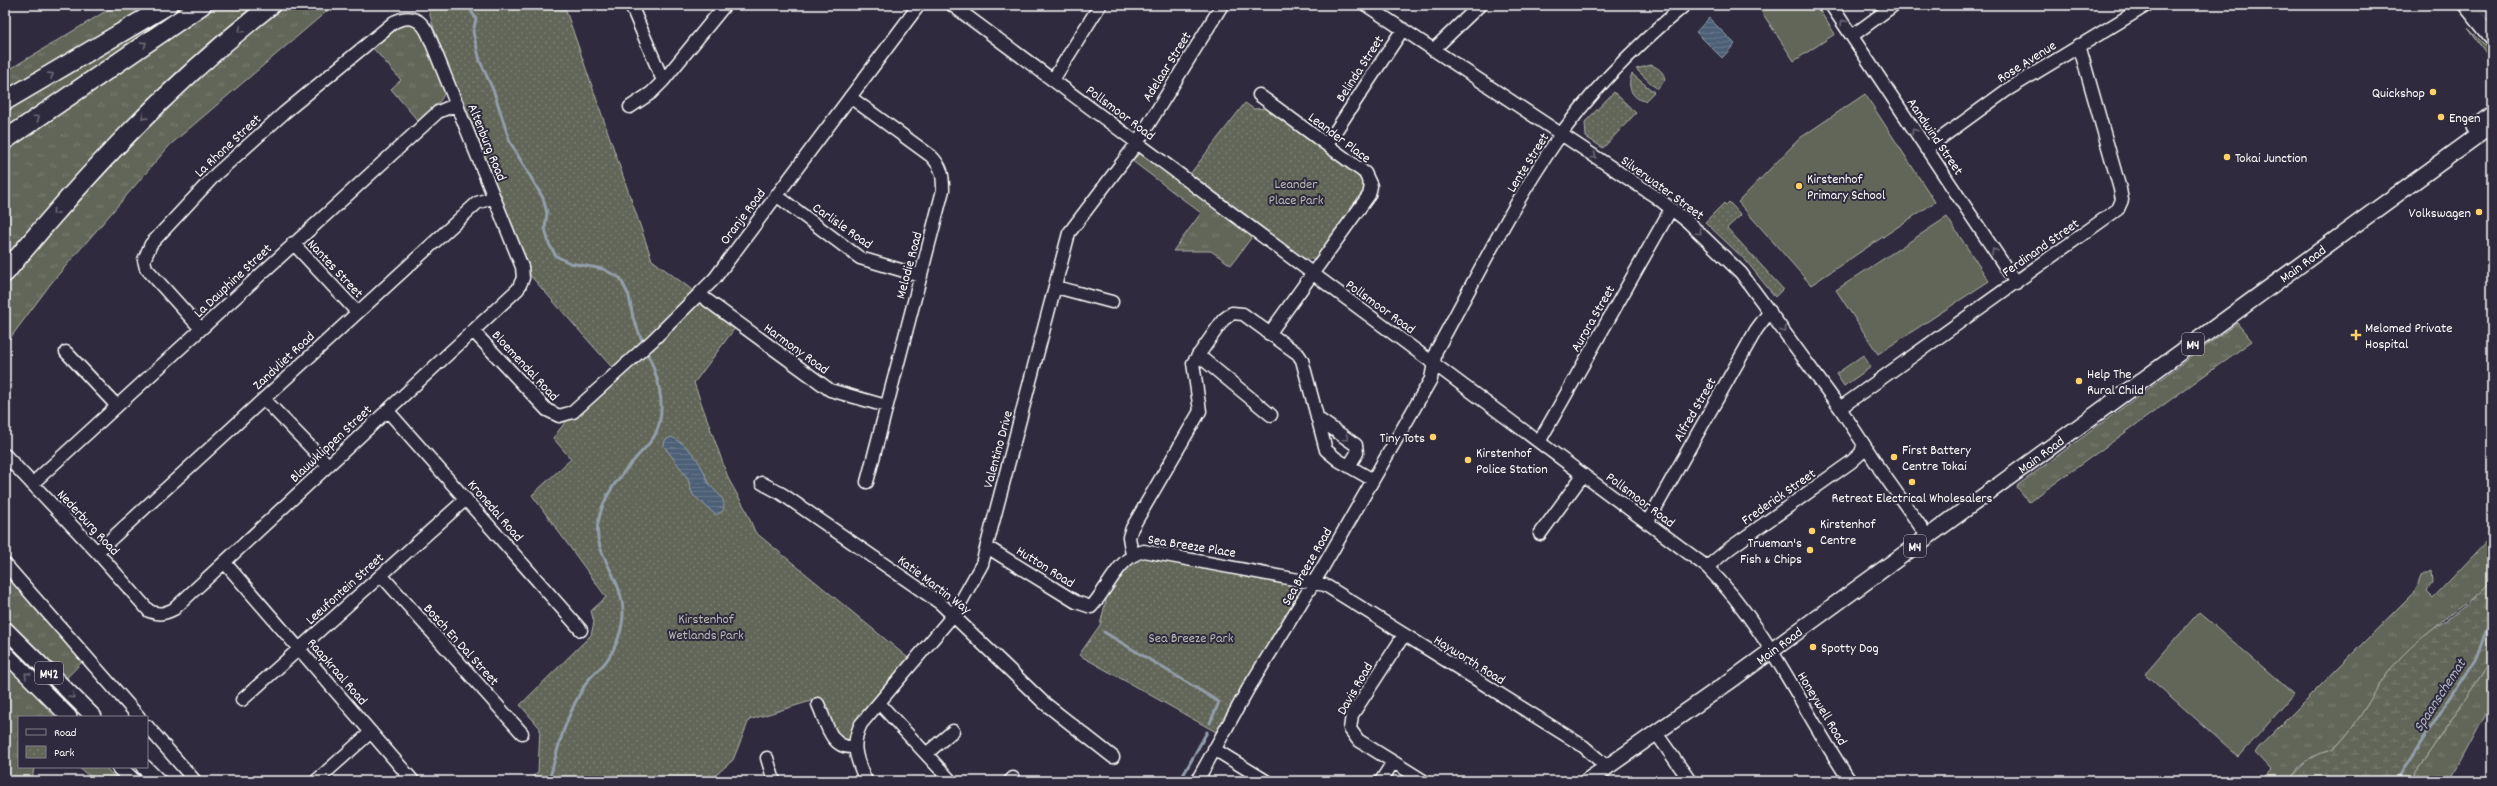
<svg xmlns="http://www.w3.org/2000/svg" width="2497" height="786" viewBox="0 0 2497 786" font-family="Dekko,sans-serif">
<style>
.grass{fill:url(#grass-tufts);stroke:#b0b2ac}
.wetland{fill:url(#wetland-marsh);stroke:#b0b2ac}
.park{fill:url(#park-dots);stroke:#b0b2ac}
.pitch{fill:#626658;stroke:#b0b2ac}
.water{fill:url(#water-rules);stroke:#949fad}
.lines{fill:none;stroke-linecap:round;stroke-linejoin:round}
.stream{stroke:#949fad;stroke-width:3}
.minor-casing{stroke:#fff;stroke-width:15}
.major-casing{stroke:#fff;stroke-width:18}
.highway-casing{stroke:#fff;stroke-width:21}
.minor{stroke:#2f2a3d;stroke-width:12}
.major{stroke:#2f2a3d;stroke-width:15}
.highway{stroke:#2f2a3d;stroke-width:18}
.oneway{stroke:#6d6a77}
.poi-dot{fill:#ffd166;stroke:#2f2a3d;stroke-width:1.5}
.labels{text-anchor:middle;stroke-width:4;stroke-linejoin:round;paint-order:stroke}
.shield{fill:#2f2a3d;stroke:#c1bfc5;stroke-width:1}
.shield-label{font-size:13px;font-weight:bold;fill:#fff}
.street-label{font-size:14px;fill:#fff;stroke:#2f2a3d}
.poi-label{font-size:14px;fill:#fff;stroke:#2f2a3d;text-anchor:start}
.park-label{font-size:14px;fill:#b8bab4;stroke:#2f2a3d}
.water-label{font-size:15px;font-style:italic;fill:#aeb7c1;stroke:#2f2a3d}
</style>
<defs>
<pattern id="grass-tufts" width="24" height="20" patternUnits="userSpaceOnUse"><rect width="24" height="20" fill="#626658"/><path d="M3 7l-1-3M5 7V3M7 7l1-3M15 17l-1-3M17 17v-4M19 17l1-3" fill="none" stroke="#7a7d71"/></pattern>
<pattern id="wetland-marsh" width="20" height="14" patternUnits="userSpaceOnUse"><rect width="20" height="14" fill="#626658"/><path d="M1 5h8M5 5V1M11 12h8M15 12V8" fill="none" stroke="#7a7d71"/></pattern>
<pattern id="park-dots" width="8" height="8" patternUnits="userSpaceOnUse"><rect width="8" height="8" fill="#626658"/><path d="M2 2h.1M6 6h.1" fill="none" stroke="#7a7d71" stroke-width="1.8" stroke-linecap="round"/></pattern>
<pattern id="water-rules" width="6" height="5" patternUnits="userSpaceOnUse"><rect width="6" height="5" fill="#4c5f76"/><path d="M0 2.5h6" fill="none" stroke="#67778b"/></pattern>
</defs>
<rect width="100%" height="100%" fill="#2f2a3d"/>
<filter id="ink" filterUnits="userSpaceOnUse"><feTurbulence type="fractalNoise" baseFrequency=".025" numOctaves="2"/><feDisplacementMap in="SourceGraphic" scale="8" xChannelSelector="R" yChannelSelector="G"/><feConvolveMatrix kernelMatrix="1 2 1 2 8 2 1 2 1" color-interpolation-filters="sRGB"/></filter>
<g filter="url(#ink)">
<path class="grass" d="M116 5H334L170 145 52 282 5 345V72Z
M409 22 422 29 445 87C445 102 429 111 418 121L391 89 401 80 372 47 398 25Z
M2468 28 2492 52 2491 106 2488 56Z
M1140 154 1149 156 1254 234 1231 265 1211 251H1173L1201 213 1131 160Z
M2237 323 2252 341 2029 502 2017 487 2018 485Z
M2492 536V579L2482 591 2444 619 2387 674 2352 729 2334 749 2312 757 2299 767 2291 781H2260L2271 770 2255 753 2259 747 2416 590 2421 576 2431 571 2432 582 2427 592 2433 598Z
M5 564 87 657 42 703 55 717H19V767H34L32 781H5Z
M2492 659V703L2450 781H2410Z
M78 767H105L119 781H95Z"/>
<path class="wetland" d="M2492 579V659L2410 781H2291C2299 767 2307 759 2322 753 2326 752 2332 751 2336 747 2362 721 2375 685 2400 658 2427 628 2468 611 2492 579Z"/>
<path class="park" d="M427 5H564L652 260 738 324 694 383 729 480 746 510 755 532 913 662 846 747 814 700 749 720 733 760 709 781H528L538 772 540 728 520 705 591 635 594 622 591 611 606 597 532 495 571 459 553 438 573 412 617 373 528 273 434 29Z
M1651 65C1659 68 1664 72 1665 80L1657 89 1636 69Z
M1632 74 1654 92 1645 101C1632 99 1626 86 1632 74Z
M1614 92 1636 113 1603 148 1586 137 1585 122Z
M1245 103 1254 109 1267 108 1360 175 1366 184 1365 194 1320 254 1313 259H1304L1190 174Z
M1729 202 1741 215 1727 228 1783 289 1775 297 1747 262 1705 222 1724 203 1726 205Z
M1142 555 1289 581 1297 588V599L1216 732 1079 655 1100 625 1107 596 1132 561Z"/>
<path class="pitch" d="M1757 5H1816L1835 34 1794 61Z
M1865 94 1935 202 1811 285 1738 202 1800 138Z
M1947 217 1989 281 1878 354 1836 290Z
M1863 355 1871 367 1844 386 1836 374Z
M2199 612 2294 694 2239 757 2145 674Z"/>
<path class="water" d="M1709 18 1735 44 1722 58 1696 32Z
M672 437C685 444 696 455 702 468 705 473 706 481 710 485 717 494 727 498 723 511L716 515 693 495 687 477 664 446 665 440Z"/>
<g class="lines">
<path class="stream" d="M468 5 476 19 473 32 480 61 494 92 510 142 543 198 547 213 545 228 549 244 556 256 570 263 603 269 620 278 629 296 633 318 644 345
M1104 632 1219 702 1210 723
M549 781C558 747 566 715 585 685 590 675 601 669 607 660 614 650 620 636 622 624 630 582 592 558 598 523 602 497 619 477 636 458 642 451 650 444 655 435 668 409 658 375 646 350
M1180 781 1207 732
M2396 781 2475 659 2492 617"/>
<g class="minor-casing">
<path id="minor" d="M631 5 663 81
M952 5 1707 567C1768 628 1802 710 1850 781
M1366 5 1656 197 1687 221 1741 273 1840 408 1876 463
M1831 5 2016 283
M1852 36 1894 5
M1433 50 1480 5
M1053 80 1100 5
M1259 95 1365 173 1371 186 1369 195 1269 334
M850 97 931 156C942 167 943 175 943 190L867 482
M630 107 651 93 663 81 725 5
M1327 144 1403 29
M1926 149 2007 90 2147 5
M776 195 860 258 921 276
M293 243 357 312
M1056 287 1112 302
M700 295 830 390 886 406
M473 331 547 410 559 416 573 412 653 340 715 278 919 5
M66 352 117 406
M1198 355 1271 415
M264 399 328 465
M1840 408 2118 209 2122 200 2120 189 2079 45
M387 410 581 630
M1317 418 1356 445 1357 453 1349 466
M1539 442 1671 209
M5 455 97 552 149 611C159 615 164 614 174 609L518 289 523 278 522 267 429 36C422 19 411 14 394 22L284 113 216 174 151 244 144 260 146 268 201 329
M1879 468 1928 537
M762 483 782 494 940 603 1043 702 1113 757
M32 484 438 112 457 104
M1647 523 1756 330 1770 311
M1540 534 1583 475
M987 547 1076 602 1091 607C1108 589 1119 556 1144 551L1325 585 1583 746 1607 767
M97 552 477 203 494 197
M1132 555 1129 537 1132 528 1200 411 1193 363 1223 320 1232 313 1243 314 1298 354 1302 360 1326 450 1338 460 1373 480
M225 563 413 781
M5 564 139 717
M1707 567 1730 548 1851 462 1861 453 1863 446
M381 575 522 733
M1404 635 1352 715 1350 729 1358 740 1424 781
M242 700 466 499
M879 703 951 781
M818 704C826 721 830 749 853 747
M147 726 195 781
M1656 733 1690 781
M1214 749 1266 781
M926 754 953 731
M767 758 774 781
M316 781 371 732
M866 781C857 760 850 746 861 724L954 614 982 564 1069 233 1137 143 1222 5
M1010 781 1013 778
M1197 781 1248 689 1323 567 1431 379 1436 351C1474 282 1510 208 1555 143 1590 91 1637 45 1685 5
M1381 781 1393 762"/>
</g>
<g class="major-casing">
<g id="major">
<path d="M2466 5 2492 37"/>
<path d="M2485 5 2492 13"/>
<path d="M2474 127 2492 113"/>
<path d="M5 629 94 717"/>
<path d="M5 653 69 717"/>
<path d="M119 767 133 781"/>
<path d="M144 767 158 781"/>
<path id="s1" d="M1587 781 1730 681 2492 125"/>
</g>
</g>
<g class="highway-casing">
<path id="highway" d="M5 101 168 5
M5 140 202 5
M5 273C85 175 171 83 271 5"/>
</g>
<use href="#minor" class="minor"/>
<use href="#major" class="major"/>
<use href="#highway" class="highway"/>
</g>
<defs><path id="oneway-chevron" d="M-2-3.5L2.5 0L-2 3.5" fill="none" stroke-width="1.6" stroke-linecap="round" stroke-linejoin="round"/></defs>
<g class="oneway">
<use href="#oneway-chevron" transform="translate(1843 22) rotate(-123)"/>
<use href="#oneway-chevron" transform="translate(241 30) rotate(139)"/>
<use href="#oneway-chevron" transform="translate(144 44) rotate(-34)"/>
<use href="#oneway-chevron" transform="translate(51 75) rotate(-31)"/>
<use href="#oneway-chevron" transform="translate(144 117) rotate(136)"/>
<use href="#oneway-chevron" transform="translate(37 118) rotate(-35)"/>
<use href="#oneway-chevron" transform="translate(1914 131) rotate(-124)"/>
<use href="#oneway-chevron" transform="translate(1594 156) rotate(34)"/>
<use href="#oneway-chevron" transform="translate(55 212) rotate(130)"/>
<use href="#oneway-chevron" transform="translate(1699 232) rotate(43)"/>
<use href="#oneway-chevron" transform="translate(1994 251) rotate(-123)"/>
<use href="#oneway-chevron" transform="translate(1784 330) rotate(54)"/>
<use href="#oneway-chevron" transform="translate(1346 438) rotate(35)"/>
<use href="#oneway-chevron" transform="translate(27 675) rotate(-135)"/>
<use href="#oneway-chevron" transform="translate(72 696) rotate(45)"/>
</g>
</g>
<g class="poi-dot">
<circle cx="2433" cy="92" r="4"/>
<circle cx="2441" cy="117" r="4"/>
<circle cx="2227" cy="157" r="4"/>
<circle cx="1799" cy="186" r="4"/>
<circle cx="2479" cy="212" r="4"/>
<path d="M2354 329h4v4h4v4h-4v4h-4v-4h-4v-4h4z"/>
<circle cx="2079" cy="381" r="4"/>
<circle cx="1433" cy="437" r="4"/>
<circle cx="1894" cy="457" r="4"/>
<circle cx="1468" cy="460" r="4"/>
<circle cx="1912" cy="482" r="4"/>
<circle cx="1812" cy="531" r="4"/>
<circle cx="1810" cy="550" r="4"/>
<circle cx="1813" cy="647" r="4"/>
</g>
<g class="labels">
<g class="shield">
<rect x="2182" y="333" width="22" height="22" rx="3"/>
<rect x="1904" y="535" width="22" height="22" rx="3"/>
<rect x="35" y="662" width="28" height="22" rx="3"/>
</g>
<g class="shield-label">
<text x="2193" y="349">M4</text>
<text x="1915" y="551">M4</text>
<text x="49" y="678">M42</text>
</g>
<g class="street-label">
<text transform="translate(2026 61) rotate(-32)" y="5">Rose Avenue</text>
<text transform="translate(1166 66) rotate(-58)" y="5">Adelaar Street</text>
<text transform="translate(1359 68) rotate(-57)" y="5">Belinda Street</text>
<text transform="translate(1121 112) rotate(37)" y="5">Pollsmoor Road</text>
<text transform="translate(1936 136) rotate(56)" y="5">Aandwind Street</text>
<text transform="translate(1340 137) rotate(37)" y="5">Leander Place</text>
<text transform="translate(488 142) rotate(68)" y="5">Altenburg Road</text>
<text transform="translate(227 145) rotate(-43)" y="5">La Rhone Street</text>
<text transform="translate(1527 162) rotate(-58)" y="5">Lente Street</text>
<text transform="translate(1663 187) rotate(36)" y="5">Silverwater Street</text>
<text transform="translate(742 216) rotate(-53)" y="5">Oranje Road</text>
<text transform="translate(843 225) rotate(35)" y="5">Carlisle Road</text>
<text transform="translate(2040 247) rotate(-35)" y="5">Ferdinand Street</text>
<text dy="5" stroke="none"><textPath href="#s1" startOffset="883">Main Road</textPath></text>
<text transform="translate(908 265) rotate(-75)" y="5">Melodie Road</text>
<text transform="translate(336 268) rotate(47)" y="5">Nantes Street</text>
<text transform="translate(232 280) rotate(-43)" y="5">La Dauphine Street</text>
<text transform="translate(1381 306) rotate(36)" y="5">Pollsmoor Road</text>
<text transform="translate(1592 318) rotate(-60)" y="5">Aurora Street</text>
<text transform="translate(797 348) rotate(36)" y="5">Harmony Road</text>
<text transform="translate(283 360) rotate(-43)" y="5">Zandvliet Road</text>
<text transform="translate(526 365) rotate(47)" y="5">Bloemendal Road</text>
<text transform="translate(1694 409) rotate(-60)" y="5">Alfred Street</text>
<text transform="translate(330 443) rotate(-43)" y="5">Blauwklippen Street</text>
<text transform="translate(997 449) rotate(-75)" y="5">Valentino Drive</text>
<text dy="5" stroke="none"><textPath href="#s1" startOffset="559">Main Road</textPath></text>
<text transform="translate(1778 496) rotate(-35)" y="5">Frederick Street</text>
<text transform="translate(1641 499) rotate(37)" y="5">Pollsmoor Road</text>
<text transform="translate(496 510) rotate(49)" y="5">Kronedal Road</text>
<text transform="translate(89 522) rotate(47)" y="5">Nederburg Road</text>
<text transform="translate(1192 545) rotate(9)" y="5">Sea Breeze Place</text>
<text transform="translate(1046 566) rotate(32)" y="5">Hutton Road</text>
<text transform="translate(1306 566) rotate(-60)" y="5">Sea Breeze Road</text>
<text transform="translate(935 584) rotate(37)" y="5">Katie Martin Way</text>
<text transform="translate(344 588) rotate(-42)" y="5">Leeufontein Street</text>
<text transform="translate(462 644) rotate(48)" y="5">Bosch En Dal Street</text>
<text dy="5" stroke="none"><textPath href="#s1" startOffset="235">Main Road</textPath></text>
<text transform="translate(1470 659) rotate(32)" y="5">Hayworth Road</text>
<text transform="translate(338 671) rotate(49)" y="5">Raapkraal Road</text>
<text transform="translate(1354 688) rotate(-60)" y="5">Davis Road</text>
<text transform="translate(1823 708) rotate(59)" y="5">Honeywell Road</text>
</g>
<g class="poi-label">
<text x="2425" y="97" text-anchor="end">Quickshop</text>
<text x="2449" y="122">Engen</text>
<text x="2235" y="162">Tokai Junction</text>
<text x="1807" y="183">Kirstenhof<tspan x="1807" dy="16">Primary School</tspan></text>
<text x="2471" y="217" text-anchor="end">Volkswagen</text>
<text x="2365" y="332">Melomed Private<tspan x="2365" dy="16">Hospital</tspan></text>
<text x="2087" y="378">Help The<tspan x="2087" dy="16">Rural Child</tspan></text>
<text x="1425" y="442" text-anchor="end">Tiny Tots</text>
<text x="1902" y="454">First Battery<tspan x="1902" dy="16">Centre Tokai</tspan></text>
<text x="1476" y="457">Kirstenhof<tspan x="1476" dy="16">Police Station</tspan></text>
<text x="1912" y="502" text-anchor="middle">Retreat Electrical Wholesalers</text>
<text x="1820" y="528">Kirstenhof<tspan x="1820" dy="16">Centre</tspan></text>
<text x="1802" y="547" text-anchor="end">Trueman's<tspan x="1802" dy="16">Fish &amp; Chips</tspan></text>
<text x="1821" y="652">Spotty Dog</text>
</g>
<g class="park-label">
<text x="1296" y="188">Leander<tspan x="1296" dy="16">Place Park</tspan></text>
<text x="706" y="623">Kirstenhof<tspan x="706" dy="16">Wetlands Park</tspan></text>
<text x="1191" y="642">Sea Breeze Park</text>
</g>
<g class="water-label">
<text transform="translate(2439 695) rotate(-57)" y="5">Spaanschemat</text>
</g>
</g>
<rect width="2497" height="786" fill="none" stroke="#2f2a3d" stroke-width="20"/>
<rect x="10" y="10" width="2477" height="766" fill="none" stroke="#fff" stroke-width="1.5" filter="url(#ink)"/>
<rect x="18" y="716" width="130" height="52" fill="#2f2a3d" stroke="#827f8b"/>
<rect x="26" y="729" width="20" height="6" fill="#2f2a3d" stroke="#827f8b"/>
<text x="54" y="736" font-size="12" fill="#ffffff">Road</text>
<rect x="26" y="746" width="20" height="12" fill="url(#park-dots)" stroke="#827f8b"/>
<text x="54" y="756" font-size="12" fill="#ffffff">Park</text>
</svg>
